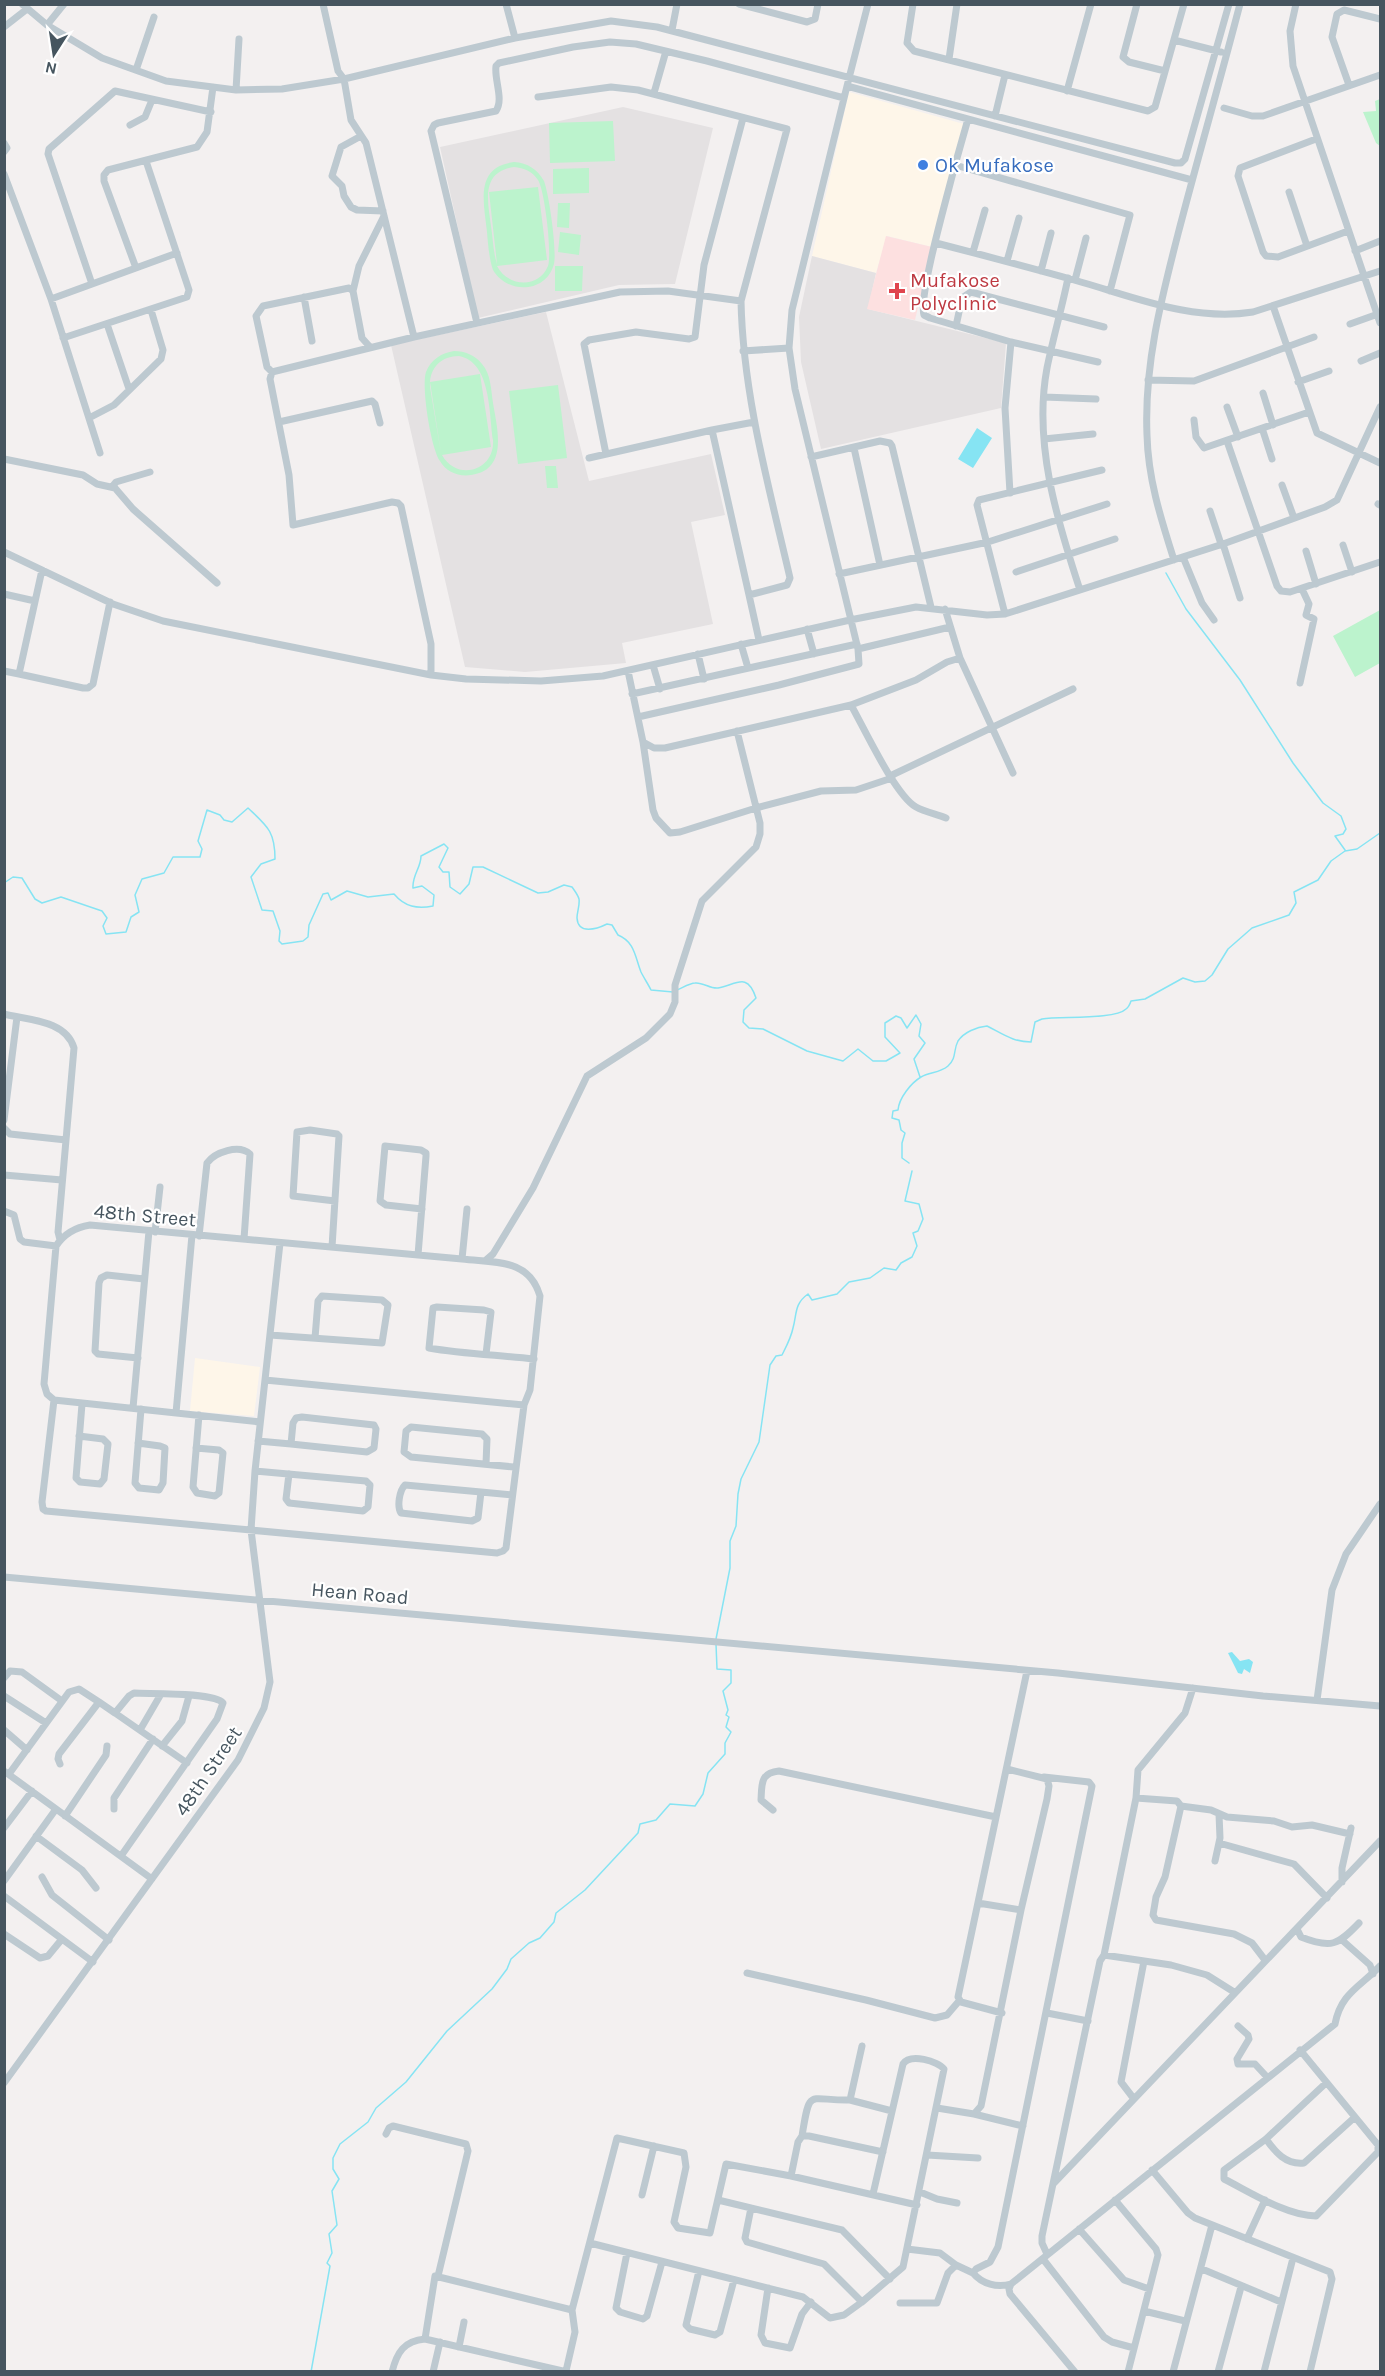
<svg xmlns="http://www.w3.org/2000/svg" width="1385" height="2376" viewBox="0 0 1385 2376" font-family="Karla,sans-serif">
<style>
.commercial{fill:#fef6e9}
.education{fill:#e4e1e2}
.medical{fill:#fde0e0}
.green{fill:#bcf3cd;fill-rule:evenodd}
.water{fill:#86e4f3}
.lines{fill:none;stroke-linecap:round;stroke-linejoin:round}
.stream{stroke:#86e4f3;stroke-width:1.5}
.minor{stroke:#bdc9d0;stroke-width:7}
.shop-dot{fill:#3f7fe0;stroke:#fff;stroke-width:2}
.health-dot{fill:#e0444e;stroke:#fff;stroke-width:2}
.labels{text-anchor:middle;stroke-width:4.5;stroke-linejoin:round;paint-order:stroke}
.shop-label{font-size:20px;fill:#366cbe;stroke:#fff;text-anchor:start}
.health-label{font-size:20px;fill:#be3a42;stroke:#fff;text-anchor:start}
.street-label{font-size:20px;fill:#46555f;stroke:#fff}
</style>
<rect width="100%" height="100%" fill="#f3f0f0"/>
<path class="commercial" d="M849 92 964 124 932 247 887 236 876 273 812 256Z
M195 1358 260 1367 254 1416 190 1411Z"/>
<path class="education" d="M623 107 713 128 675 284 619 285 478 318 440 147Z
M812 256 876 273 868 309 1006 343 1001 408 821 449 801 362 799 317Z
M546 312 589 481 711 454 725 515 691 522 713 624 622 643 626 663 525 672 465 667 391 345Z"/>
<path class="medical" d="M886 236 932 247 915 320 867 309Z"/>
<path class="green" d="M1380 99V146L1376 143 1363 112 1376 111 1375 101Z
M613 121 615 161 550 163 549 123Z
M514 162C528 163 537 169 544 181 549 194 557 250 554 264 546 294 507 294 493 270 489 258 488 244 487 232 484 203 474 167 514 162ZM514 167C524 168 532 171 538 180 545 191 552 254 548 266 538 290 507 286 497 266L547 260 538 187 489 192 497 264C493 252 493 238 491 226 488 202 480 172 514 167Z
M589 168V193L553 194V169Z
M558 203H570L569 228 557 227Z
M560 232 581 235 579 255 558 252Z
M555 266H583L582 291H555Z
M454 351C465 351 475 355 482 364 491 374 491 390 493 403 497 428 509 470 471 475 459 477 446 472 440 461 431 449 421 386 426 372 431 359 442 353 454 351ZM459 356C491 362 489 413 493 440 495 471 457 482 442 455L491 447 480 374 430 382 441 453 430 387C429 368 441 356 459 356Z
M558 385 567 458 518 464 509 391Z
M545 466H556L558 488H547Z
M1380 610V663L1355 677 1333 636Z"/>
<path class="water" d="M977 428 992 438 973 468 958 459Z
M1232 1652 1240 1661 1249 1659 1253 1662 1250 1673 1244 1669 1242 1674 1238 1673 1228 1653Z"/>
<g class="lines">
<path class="stream" d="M1166 573 1186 609 1240 680 1293 763 1323 803 1341 816 1346 829 1343 834 1335 836 1345 850
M4 883 13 877 22 878 35 899 42 903 61 897 102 911 107 918 103 926 106 934 126 932 131 917 139 912 135 895 142 879 164 873 173 857H200L202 849 198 841 207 810 220 815 224 820 232 822 248 808C267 826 275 831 275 859L261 864 251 877 262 910 273 911 280 931 279 941 282 944 303 941 308 937 309 925 323 894 328 893 331 900 347 891 368 897 394 894C405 907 417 909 433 906L434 895 422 886 413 888C412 875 421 868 421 856L444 844 448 848 439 867 443 872H449L450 887 460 894 469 884 473 867H483L538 893 548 892 564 885 572 887C574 890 578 895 579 899 580 905 577 912 577 918 578 935 597 929 607 924L612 925 618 935C635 942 635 957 641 972 644 978 648 984 651 990L673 992
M677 990C682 988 690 983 695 983 703 982 710 989 718 988 736 985 747 971 756 998L744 1010 743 1022 749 1028 763 1029 807 1051 843 1061 858 1049 873 1061H886L900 1053 885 1037V1023L896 1016 901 1018 907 1028 916 1015 921 1024 919 1036 925 1043 914 1059 920 1077
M909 1163 902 1158V1143L905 1133 901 1130 899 1120 892 1118 893 1111 898 1110C899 1098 911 1083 921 1077 930 1072 940 1073 948 1066 957 1058 953 1050 958 1041 964 1032 977 1027 987 1026 1003 1034 1013 1042 1031 1042L1035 1022 1042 1019C1060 1016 1115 1020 1126 1009 1129 1007 1130 1004 1131 1001L1145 999 1183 978 1195 982 1205 981 1212 975 1228 949 1252 928 1289 915 1296 903 1294 892 1318 880 1331 861 1345 851 1357 849 1380 833
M716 1639 730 1568V1541L736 1526 738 1494 741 1479 759 1442 770 1365 776 1356 782 1355C786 1347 791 1338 793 1328 797 1314 794 1304 808 1294L812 1300 837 1294 849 1282 870 1278 884 1268 896 1270 901 1263 912 1257 917 1246 913 1233 918 1231 923 1219 919 1204 905 1201 912 1171
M311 2372 330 2266 327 2263 332 2253 329 2234 337 2225 332 2191 339 2179 333 2169V2158L340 2144 368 2122 376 2108 406 2082 447 2031 492 1989 507 1969 511 1959 529 1943 540 1938 554 1922 556 1913 585 1890 638 1833 640 1824 656 1820 670 1804 695 1806 703 1794 708 1773 725 1754V1743L731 1732 726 1727 729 1717 726 1715 728 1710 723 1691 731 1683V1670L717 1669 716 1644"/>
<path class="minor" d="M22 4 47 25 102 58 166 81 236 90 282 89 344 79 515 38 611 21 657 27 1175 163H1181L1185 159 1229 4
M323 4 338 71 344 79 351 120 366 143 414 337
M506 4 515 38
M739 4 807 22 815 19 818 4
M868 4 847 86 1192 180
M913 4 907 43 914 51 1148 111 1155 107 1184 4
M1137 4 1123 57 1129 62 1165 71
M1296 4 1290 31 1293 66 1380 323
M47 25 64 4
M4 27 27 9
M672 30 677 4
M1174 40 1221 52
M949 59 957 4
M136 70 154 17
M1349 85 1332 37 1337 14 1344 10 1380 19
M236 90 239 39
M1067 91 1091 4
M654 93 666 51
M1224 108 1252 116H1263L1380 75
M995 116 1005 75
M968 119 955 165 1130 215 1110 291
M130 125 145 117 152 100
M361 136 341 147 332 176 342 186 344 196 351 207 357 210 383 211
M1316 139 1240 168 1238 176 1263 252 1266 256 1278 257 1348 231
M4 143 7 148 4 152
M955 165C949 190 918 296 924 315L930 318 1011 342 1098 362
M4 174 51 299 100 453
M1289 192 1307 246
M936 243C982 255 1028 267 1074 280 1132 296 1191 322 1253 312L1380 271
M1355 251 1380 241
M973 252 985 210
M1007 261 1019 218
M136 268 104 181V175L108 170 197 147 207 132 213 87
M1041 271 1051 233
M1068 278C1062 308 1053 338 1047 368 1033 443 1057 520 1080 590
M1075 280 1086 238
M92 284 48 154 49 149 115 91 211 112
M353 291 359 266 384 216
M304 297 312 341
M51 299 177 253
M1273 306 1317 433 1380 463
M477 323 431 131 434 125 438 123 496 111C504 99 494 80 496 66L499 63 573 47 610 42 636 44 707 61 844 98
M107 324 129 389
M1350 324 1378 314
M956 326 962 298 971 292 1104 327
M63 338 187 297 189 290 146 161
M370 347 362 338 353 291 349 288 263 306 256 316 267 367 272 372 414 337 620 292 668 291 741 301 787 129 638 90 611 87 538 97
M743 351 789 348
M1361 361 1380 353
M272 372 270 379 289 475 293 525 392 502 398 503 401 506 431 644V675
M1148 380 1194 381 1314 337
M1298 382 1329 371
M1263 393 1273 425
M1044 397 1096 399
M1227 407 1238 437
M89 418 114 405 161 359 163 350 151 310
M1194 420 1196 437 1204 448 1309 412
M279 422 372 401 375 404 380 423
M1262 428 1272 459
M712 430 754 422
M1044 439 1093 434
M1227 441 1277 586 1281 591 1290 592 1380 562
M854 448 880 565
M606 454 584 344 589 340 636 332 689 339 695 337 704 265 743 118
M811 457 880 441 890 443 892 446 931 607
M589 458 712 430 749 595 787 585 790 578C769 487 743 395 741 301
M4 459 83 475 97 484 115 488 133 509 217 583
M1282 485 1294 518
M112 487 116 482 150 472
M1010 493 1005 408 1011 342
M1378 504 1380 505
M1210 511 1221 544
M1223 544 1240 598
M1343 545 1352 572
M1306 551 1316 584
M4 552 113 604 163 621 431 675 466 679 541 681 603 676 850 620 916 607 987 615 1005 614 1223 544 1325 507 1337 500 1380 407
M1183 557 1202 603 1214 620
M1174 560C1161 519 1148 479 1147 435 1144 366 1161 300 1178 234 1198 157 1220 81 1240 4
M1016 572 1115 539
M839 574 988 542 1107 504
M4 594 35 601
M749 595 759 640
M945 609 960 658 1013 773
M1005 614 977 505 979 500 1102 470
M807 629 814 654
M741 644 748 668
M858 649 950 627
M698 654 704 679
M653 665 660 689
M4 671 19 674 42 570
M628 671 643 742 654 748H665L851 705 916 680 947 662 960 658
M19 674 83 688H88L93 684 110 602
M1300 683 1314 619 1306 615 1309 604 1302 589
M632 694 857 644
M851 705C864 728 895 795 916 807 925 812 936 814 946 818
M638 717 779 685 859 664 858 649 795 389 789 348 792 310 847 86
M643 742 653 810 656 818 670 833 680 832 756 808 821 791 856 790 892 778
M890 776 1073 689
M4 1014C28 1020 66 1020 74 1048L58 1232 60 1240
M4 1120 17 1017
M4 1128 10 1134 66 1140
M4 1175 62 1180
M4 1211 14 1215 20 1239 24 1242 56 1246
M155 1232 160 1187
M199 1236 207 1163C215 1152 239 1144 250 1154L244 1239
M332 1247 339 1136 337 1134 310 1130 297 1132 293 1196 335 1201
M418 1255 426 1156V1153L421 1150 385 1146 380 1201 386 1205 422 1209
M462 1259 467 1209
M485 1261 493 1254 533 1188 587 1076 646 1038 670 1014 675 1002V985L702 901 756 847 760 834V823L737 731
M270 1335 382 1343 388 1305 382 1300 322 1296 318 1301 315 1338
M486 1354 491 1312 484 1310 437 1307 433 1308 429 1348C463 1354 499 1355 534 1359
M138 1358 98 1354 95 1351 99 1283 101 1278 107 1275 144 1279
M54 1400 42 1502 43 1509 46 1511 497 1553 503 1551 506 1548 524 1405
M133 1408 149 1231
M176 1413 192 1235
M302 1417 374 1425 376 1429 374 1448 367 1452 291 1444 293 1423 296 1418Z
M260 1422 54 1400 47 1394 44 1384 56 1246C64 1234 77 1227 90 1225L462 1259C495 1263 529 1258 540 1296L530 1390 524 1405 265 1380
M79 1436 103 1439 108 1444 104 1479 100 1484 80 1482 76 1478 82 1404
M258 1441 291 1444
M138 1443 160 1446 165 1448 163 1483 159 1490 139 1488 135 1483 141 1409
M196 1448 219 1450 223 1453 219 1493 215 1496 197 1493 193 1487 199 1415
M486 1464 487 1439 482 1434 411 1427 406 1431 404 1452 411 1457 514 1467
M255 1471 366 1481 370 1485 368 1507 363 1511 289 1503 286 1499 289 1474
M405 1485 481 1492 478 1518 472 1521 401 1513C397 1507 399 1491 405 1485Z
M481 1492 512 1495
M4 1577 1058 1673 1263 1696 1380 1706
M4 1678 10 1671 22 1672 62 1701
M4 1696 46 1723
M1317 1700 1332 1590 1346 1554 1380 1504
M4 1730 27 1750
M140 1730 161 1694
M162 1746 182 1721 189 1696
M60 1764 58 1759 59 1754 99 1702 115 1713
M4 1771 152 1879
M9 1774 69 1692 79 1689 99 1702
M1136 1798 1177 1801 1181 1806 1165 1877 1156 1897 1153 1915 1156 1920 1234 1934 1252 1943 1265 1960
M1181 1806 1211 1810 1227 1817 1274 1821 1292 1827 1312 1825 1350 1834
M114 1809V1798L153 1739
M773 1810 761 1800C762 1784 760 1773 779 1771L996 1817
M65 1816 106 1755 107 1746
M4 1828 32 1791
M36 1836 82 1870 96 1888
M1219 1843 1294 1864 1327 1898
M121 1856 217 1719 223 1703C214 1692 151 1694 134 1693L129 1696 115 1713 187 1763
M1215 1861 1220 1838 1219 1814
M42 1877 52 1895 109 1940
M4 1881 56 1809
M1342 1882V1868L1351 1828
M4 1896 93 1962
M978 1903 1021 1910
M1297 1929 1301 1937C1331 1949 1338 1945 1359 1923
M4 1934 40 1958 48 1956 62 1939
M1342 1940 1370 1965 1373 1974
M1104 1955 1136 1798 1138 1770 1185 1713 1193 1688
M747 1973 866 2000 935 2018 947 2015 959 2001
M1002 2013 961 2002 958 1997 1027 1671
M1047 2013 1088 2021
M1238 2026 1248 2035 1249 2039 1237 2059 1238 2064H1255L1267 2077
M862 2046 850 2100 892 2111
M1300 2050 1378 2145V2152L1316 2216C1287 2216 1250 2192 1224 2179V2170L1266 2139 1326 2083
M4 2083 238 1760 264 1708 270 1682 251 1530 255 1471 280 1243
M1134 2099 1121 2082 1144 1961
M937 2108 974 2114 981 2106 1021 1910 1047 1799 1049 1786 1047 1779 1007 1769
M974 2114 1023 2126
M386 2134 389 2128 393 2126 466 2144 468 2151 438 2276
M802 2136C810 2086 808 2101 850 2100
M1266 2139C1275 2152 1286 2165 1304 2163L1355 2117
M927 2155 978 2158
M1152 2170 1188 2213 1195 2218 1330 2272 1332 2279 1310 2372
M791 2176 798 2142 802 2136H809L883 2152
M1054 2183 1380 1841
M920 2192 937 2199 957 2203
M642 2195 654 2146
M718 2200 842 2230 890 2279
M1115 2200 1156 2249 1158 2255 1128 2372
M751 2208 745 2238 747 2242 824 2264 862 2302
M1079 2229 1124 2280 1149 2289
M1247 2239 1265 2200
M590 2243 803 2297 830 2318 844 2315 862 2302 903 2267 944 2069C938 2061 910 2053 903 2064L873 2194
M907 2249 940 2253 956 2265 973 2273
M627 2253 616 2308 620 2312 643 2319 647 2316 662 2262
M1047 2254 1042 2243V2236L1100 1961 1104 1955 1171 1965 1207 1975 1234 1992
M1043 2259 1104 2337 1112 2342 1134 2348
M1202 2269 1281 2302
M699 2271 686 2325 690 2329 715 2335 720 2332 734 2280
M1011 2284C997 2288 982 2284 973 2273L976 2269 990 2262 998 2247 1092 1786 1089 1782 1044 1777
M768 2288 761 2335 765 2343 790 2348 802 2314 811 2302
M900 2303H937L948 2273 956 2265
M1144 2311 1185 2321
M425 2339 435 2276 572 2310
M459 2347 464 2322
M566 2371 575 2332 572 2310 617 2138 684 2153 686 2167 674 2222 678 2228 710 2233 726 2164 791 2176 917 2205
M392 2372C397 2352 404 2341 425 2339L567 2372
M433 2372 440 2342
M1075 2372 1010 2294 1009 2289 1011 2284 1335 2024C1341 1993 1360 1987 1380 1966
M1173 2372 1212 2225
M1218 2372 1241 2287
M1264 2372 1293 2258"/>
</g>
<circle class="shop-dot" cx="923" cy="165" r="6"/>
<path class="health-dot" d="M894 282h6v6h6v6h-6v6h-6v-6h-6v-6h6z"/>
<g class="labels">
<g class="shop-label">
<text x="935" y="172">Ok Mufakose</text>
</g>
<g class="health-label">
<text x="910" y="287">Mufakose<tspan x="910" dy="23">Polyclinic</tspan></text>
</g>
<g class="street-label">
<text transform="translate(145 1215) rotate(5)" y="7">48th Street</text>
<text transform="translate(360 1593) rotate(5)" y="7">Hean Road</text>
<text transform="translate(208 1771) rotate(-56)" y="7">48th Street</text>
</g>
</g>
<rect width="1385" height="2376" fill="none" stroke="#46555f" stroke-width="12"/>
<g transform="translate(54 54) rotate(192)" stroke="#ffffff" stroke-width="4.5" paint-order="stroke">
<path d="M0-4.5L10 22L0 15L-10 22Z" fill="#46555f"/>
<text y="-9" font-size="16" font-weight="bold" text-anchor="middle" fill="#46555f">N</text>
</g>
</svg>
